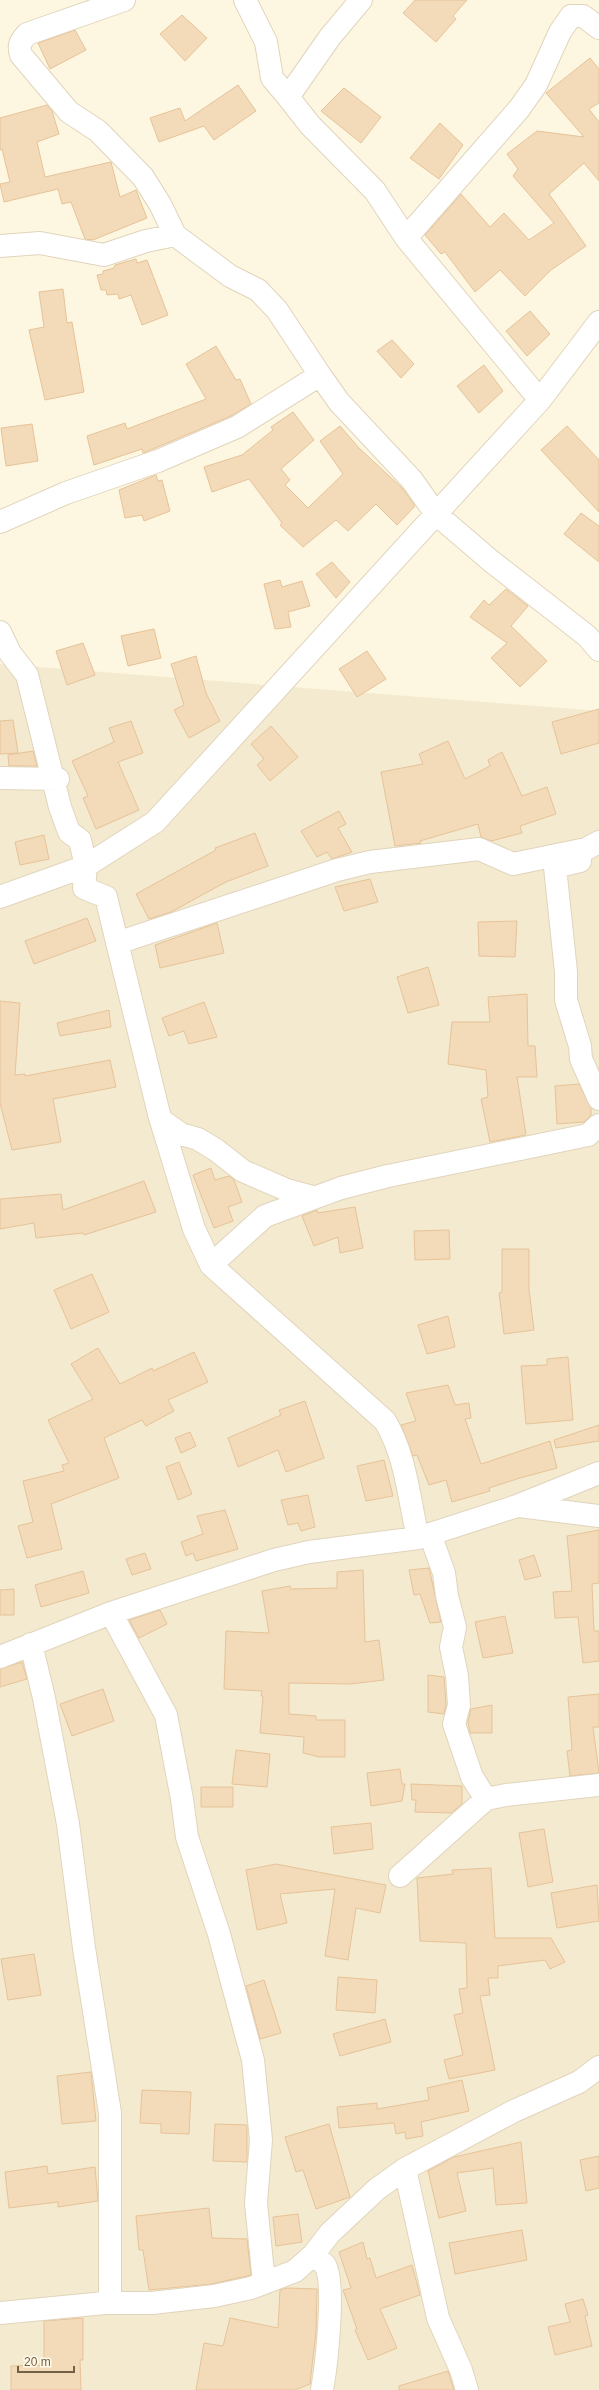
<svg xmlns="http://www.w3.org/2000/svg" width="599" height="2390" viewBox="0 0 599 2390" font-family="Arial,sans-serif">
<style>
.residential{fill:#f4eacf}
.building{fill:#f3dab8;stroke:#e6c398}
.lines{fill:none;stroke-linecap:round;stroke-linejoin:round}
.minor-casing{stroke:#e1d4bc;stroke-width:24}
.minor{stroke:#fff;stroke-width:22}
</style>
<rect width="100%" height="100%" fill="#fdf7e1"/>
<path class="residential" d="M0 664 599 711V2390H0Z"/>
<path class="building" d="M415 0H467L453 16 456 19 436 42 403 13Z
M182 15 207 38 185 61 160 34Z
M75 30 86 50 50 69 38 43Z
M590 58 599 69V103L589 109 599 122V181L584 163 549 194 586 246 551 270 525 296 500 270 475 292 445 252 441 254 425 235 461 194 490 227 504 213 529 240 554 223 513 176 518 169 507 154 537 131 584 137 546 93Z
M238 85 256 111 214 140 204 126 159 142 150 118 180 108 185 121Z
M344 88 381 117 361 143 321 111Z
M47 105 52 111 59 134 37 142 45 177 111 162 120 197 136 190 147 218 93 240 85 239 71 202 62 204 58 189 4 202 0 184 10 182 2 149 0 150V118Z
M440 123 463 145 439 179 410 158Z
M136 259 137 263 147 260 168 315 142 325 131 295 119 299 118 294 107 295 106 290H101L97 275 103 274V271L114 268 115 265Z
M63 289 67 323 72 322 84 392 45 400 29 330 44 327 39 292Z
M530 311 550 334 527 356 506 331Z
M392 340 414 364 401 378 377 351Z
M216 346 236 380 240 379 251 404 231 416 153 449 143 453 142 449 94 465 87 436 125 423 127 429 206 399 186 364Z
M484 365 503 391 479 413 457 386Z
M293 412 314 440 281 469 290 480 285 485 308 508 343 474 320 441 340 426 359 448 402 488 415 506 397 525 376 504 348 531 336 520 303 547 280 525 282 523 249 479 212 492 204 467 242 455 273 430 271 427Z
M32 424 38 461 6 466 1 428Z
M567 426 599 460V512L541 450Z
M156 475 158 481 162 480 170 511 144 521 142 515 125 518 119 490Z
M581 513 599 526V562L564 534Z
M332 562 350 582 336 598 316 574Z
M280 580 282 587 302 581 310 606 288 612 291 627 275 629 264 584Z
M506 589 528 606 511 626 547 661 520 687 491 658 507 643 470 617 484 600 489 605Z
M154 629 161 658 128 666 121 636Z
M83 643 95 675 67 685 56 651Z
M367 651 386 679 357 697 339 669Z
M196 656 206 693 220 721 189 738 174 710 184 705 171 664Z
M599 709V743L561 754 552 722Z
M13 720 18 753 0 754V721Z
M131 721 143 753 118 762 139 810 96 829 83 798 88 796 72 761 114 742 109 728Z
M271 726 298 757 270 781 257 765 264 759 251 744Z
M448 741 465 779 490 766 488 760 502 752 522 796 547 787 556 814 520 826 522 833 491 841 481 837 478 824 420 841 421 843 395 846 381 772 423 764 419 754Z
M33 751 37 766H9L8 755Z
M339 811 346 824 338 828 352 852 332 859 327 852 317 857 301 831Z
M255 833 268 866 226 882 171 912 149 919 136 894 216 850 215 848Z
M44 835 49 859 20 865 15 842Z
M370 879 378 902 344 911 335 887Z
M87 918 96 941 34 964 25 941Z
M517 921 515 957 479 956 478 922Z
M217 923 224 953 160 968 155 945Z
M428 967 439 1005 408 1013 397 977Z
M527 994 528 1046H535L537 1077H517L526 1135 490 1142 481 1099 488 1097 486 1070 448 1064 452 1022H490L488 997Z
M0 1001 20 1003 15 1075 25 1074V1076L110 1060 116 1087 53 1099 61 1142 12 1150 0 1103Z
M204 1002 217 1037 189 1044 184 1031 169 1036 162 1018Z
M109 1010 111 1027 60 1036 57 1023Z
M579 1084 591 1108V1115L584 1122 557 1124 555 1086Z
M211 1168 215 1180 229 1176 234 1180 242 1202 228 1207 233 1221 214 1228 193 1175Z
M144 1181 156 1212 84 1235 83 1233 36 1238 34 1223 0 1229V1199L61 1194 63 1210Z
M355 1207 363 1248 340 1253 338 1237 314 1246 302 1216 317 1210 318 1213Z
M449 1230 450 1259 415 1260 414 1231Z
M502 1249H529V1290L534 1330 504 1334 499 1293 502 1292Z
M92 1274 109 1312 71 1329 54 1290Z
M448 1316 455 1347 427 1354 418 1325Z
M98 1348 120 1384 152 1368 153 1371 194 1352 208 1382 168 1400 174 1411 146 1426 142 1420 104 1438 119 1478 51 1504 62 1549 27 1558 18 1526 33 1522 23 1481 64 1471 62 1465 69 1463 48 1420 93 1399 71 1364Z
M568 1357 573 1420 526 1424 521 1366 547 1365V1359Z
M448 1385 455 1405 469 1403 471 1418 465 1419 481 1464 550 1441 557 1468 520 1478 489 1488 490 1491 452 1502 446 1480 429 1485 417 1455 413 1456 401 1425 416 1421 406 1393Z
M305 1401 324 1458 286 1472 278 1450 238 1467 228 1438 281 1415 279 1410Z
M599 1425V1441L556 1448 554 1440Z
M190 1432 196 1446 181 1453 175 1438Z
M384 1460 393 1496 366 1501 357 1466Z
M179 1462 192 1494 178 1500 166 1467Z
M308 1495 315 1527 301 1531 298 1523 288 1525 281 1500Z
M225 1510 238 1549 196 1561 193 1553 186 1556 181 1542 203 1534 197 1516Z
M599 1530V1583L592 1584 594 1631H599V1661L583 1663 578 1617 555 1618 553 1592 572 1591 567 1536Z
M145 1553 151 1569 132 1575 126 1559Z
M534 1555 541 1576 525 1580 519 1560Z
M429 1568 441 1622 430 1623 420 1594 414 1595 409 1570Z
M363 1570 365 1642 379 1640 384 1680 350 1684 289 1683V1714L316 1716V1720H345V1757H319L303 1753 304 1737 260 1733 263 1696H261L262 1691 224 1689 226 1631 269 1633 262 1591 290 1586 291 1589 337 1588V1572Z
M83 1571 89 1593 41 1607 35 1585Z
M14 1589V1615H0V1590Z
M160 1610 167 1624 139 1638 129 1620Z
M505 1616 513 1653 483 1658 475 1622Z
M22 1662 27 1679 0 1687V1669Z
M428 1675 444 1677 446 1704 444 1714 428 1712Z
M103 1689 114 1721 72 1736 60 1704Z
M599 1694V1727H593L599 1773 570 1776 567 1751 572 1750 568 1697Z
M492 1705V1733H470L468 1722 471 1709Z
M236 1750 270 1754 267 1787 232 1784Z
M400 1769 402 1784H405L402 1801 371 1806 367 1773Z
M411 1784 462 1786V1804L451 1813 415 1812 416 1800H412Z
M201 1787H233V1807H201Z
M371 1823 373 1849 334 1854 331 1827Z
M544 1829 553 1882 528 1887 519 1833Z
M276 1864 386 1885 380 1913 356 1908 348 1960 325 1956 335 1889 280 1894 287 1923 257 1930 246 1870Z
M491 1868 495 1938H551L565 1962 550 1969 545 1960 498 1966V1978H488L490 1995 480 1996 495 2070 449 2079 444 2060 463 2055 454 2015 463 2013 459 1989 467 1988 466 1943 420 1941 417 1878 453 1874 452 1870Z
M597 1885 599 1921 557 1928 551 1893Z
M34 1954 41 1995 8 2000 1 1959Z
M338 1977 377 1980 375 2013 336 2010Z
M264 1980 281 2033 260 2039 246 1986Z
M385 2019 391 2042 340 2056 333 2034Z
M91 2072 96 2121 62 2124 57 2076Z
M462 2080 469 2111 421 2122 423 2136 406 2139 405 2132 396 2134 394 2123 339 2128 337 2107 377 2103V2109L429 2100 427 2088Z
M142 2090 191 2092 189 2134 161 2133V2124L140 2123Z
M215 2124 247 2125V2162L213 2161Z
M329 2124 350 2197 316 2209 303 2170 296 2172 285 2137Z
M521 2142 527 2203 496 2205 493 2168 457 2173 466 2211 439 2218 428 2171 454 2157Z
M599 2156V2188L586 2191 580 2160Z
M47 2166 48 2174 95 2167 98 2201 58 2207V2202L9 2208 5 2172Z
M209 2208 212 2238 247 2239 251 2275 212 2284 149 2290 143 2250H139L136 2216Z
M298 2214 302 2242 276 2246 273 2217Z
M522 2230 527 2260 455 2274 449 2243Z
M363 2242 367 2259 370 2258 376 2278 412 2265 420 2295 380 2309 397 2348 368 2360 355 2330 357 2329 343 2290 351 2288 339 2252Z
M287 2288 317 2289 316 2332 310 2384 295 2390H196L204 2343 223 2346 230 2318 278 2328 280 2290Z
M583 2299 588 2315 585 2316 592 2346 555 2355 548 2327 570 2322 565 2304Z
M83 2318V2360H80L81 2390H11V2366L44 2365V2321Z
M448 2371 454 2390H399V2386Z"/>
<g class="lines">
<g class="minor-casing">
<path id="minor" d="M124 0 27 34C20 42 18 45 21 55L69 112 98 131 143 177 160 204 175 235
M245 0 266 42 272 78 288 97
M361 0 330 37 288 97 310 125 375 191 406 238 540 400
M406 238 519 109 536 85 560 32 571 16H583L599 28
M0 246 40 243 104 255 146 241 175 235 230 276 258 290 277 310 320 375
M0 522 66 493 158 461 237 427 320 375 339 402 412 480 436 514 491 561 587 636 599 650
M0 632 10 653 27 675 60 807 69 832 80 840 86 866 84 888 106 897 159 1114 194 1229 211 1265 385 1421C406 1456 409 1499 418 1538
M0 778 58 779
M580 861 555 867 566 972V1000L580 1046 581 1059 599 1099
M0 897 86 866 155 822 540 400 599 322
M117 943 337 870 370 862 479 849 513 864 586 849 599 842
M161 1120 181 1134 198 1139 216 1150 243 1171 287 1190 313 1197
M211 1265 265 1216 341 1188 388 1176 588 1135 599 1125
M519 1506 599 1516
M430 1534 444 1573 447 1596 455 1627 451 1647 457 1676 459 1705 454 1724 472 1777 486 1799 506 1795 599 1785
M111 1613 166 1715 182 1799 187 1837 219 1934 253 2060 261 2140 256 2203 264 2283
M31 1644 44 1698 68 1824 84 1948 110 2113V2303
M0 1657 111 1613 274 1560 309 1552 418 1538 517 1506 599 1473
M400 1876 486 1799
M405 2169 438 2318 461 2370 467 2390
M313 2255C317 2258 322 2262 325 2265 336 2283 326 2368 322 2390
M0 2313 105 2303H152L214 2296 251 2288 295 2271 313 2255 330 2233 377 2189 405 2169 514 2111 579 2082 599 2067"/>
</g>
<use href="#minor" class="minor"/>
</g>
<path d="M18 2366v6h56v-6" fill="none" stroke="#745f47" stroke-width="2"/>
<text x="24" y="2366" font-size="12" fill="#745f47" stroke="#fffae7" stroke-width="3" paint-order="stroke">20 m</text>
</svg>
